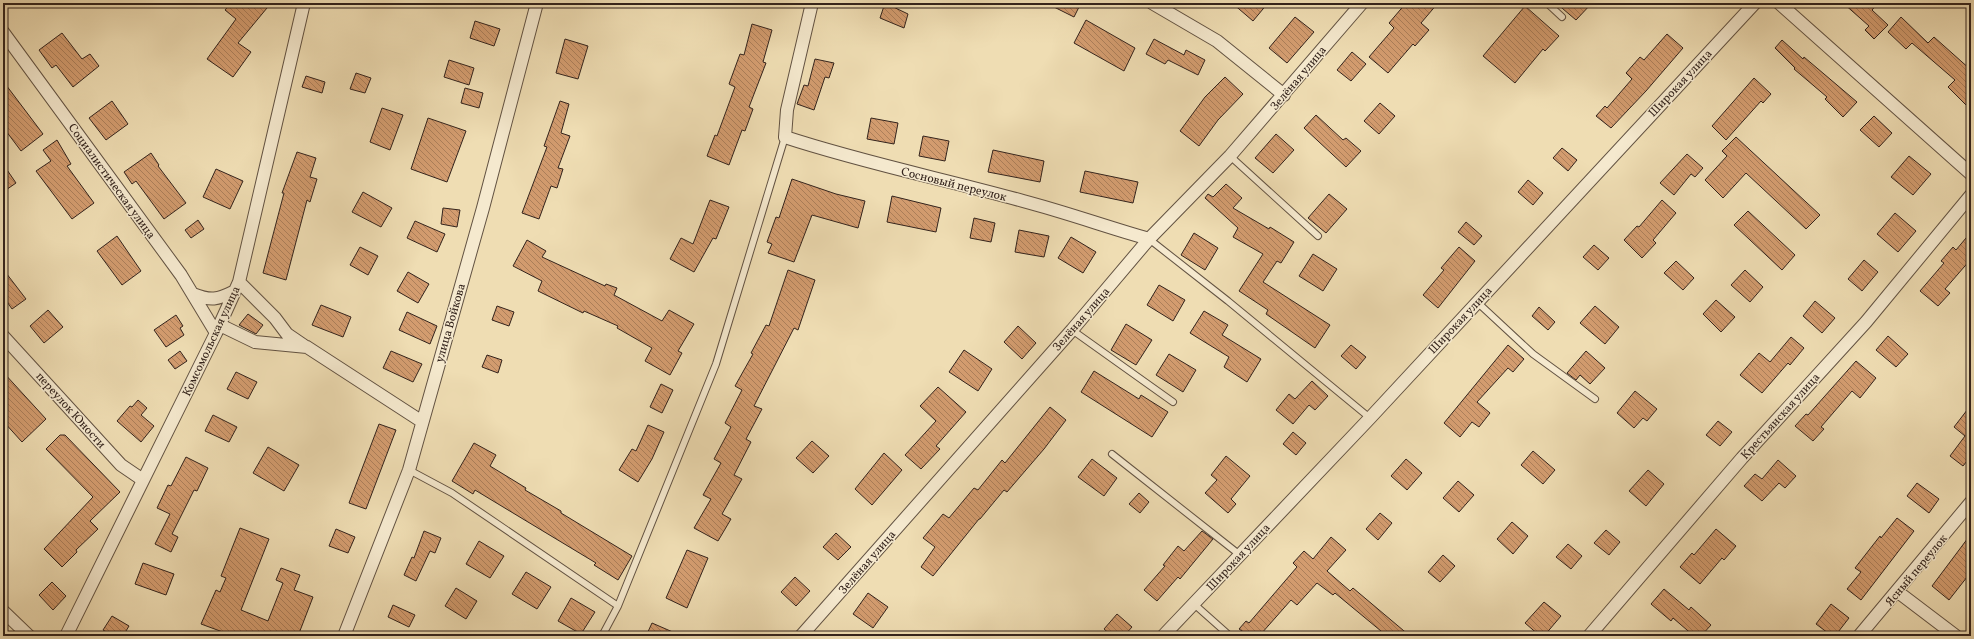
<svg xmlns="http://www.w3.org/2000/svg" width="1974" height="639" viewBox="0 0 1974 639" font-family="Vollkorn,serif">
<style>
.building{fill:url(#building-back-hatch);stroke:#33231c}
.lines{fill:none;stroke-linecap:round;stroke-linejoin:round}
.lane-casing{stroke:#625242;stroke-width:8}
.street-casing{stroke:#625242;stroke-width:14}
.lane{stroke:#f5e9ce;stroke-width:6}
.street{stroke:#f5e9ce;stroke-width:12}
.labels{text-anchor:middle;stroke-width:3;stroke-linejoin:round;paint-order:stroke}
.street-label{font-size:12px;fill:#33231c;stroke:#f5e9ce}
</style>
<defs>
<pattern id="building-back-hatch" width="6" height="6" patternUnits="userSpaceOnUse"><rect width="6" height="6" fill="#d39c6f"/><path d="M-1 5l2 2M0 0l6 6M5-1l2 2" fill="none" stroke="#ac7f5a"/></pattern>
</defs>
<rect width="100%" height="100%" fill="#efddb3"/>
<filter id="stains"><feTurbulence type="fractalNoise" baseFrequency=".005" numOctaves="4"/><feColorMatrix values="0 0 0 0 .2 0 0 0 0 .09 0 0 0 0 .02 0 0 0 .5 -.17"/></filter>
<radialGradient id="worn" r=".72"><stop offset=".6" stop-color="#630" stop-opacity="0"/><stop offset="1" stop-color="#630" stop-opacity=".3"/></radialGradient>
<path class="building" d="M231 3H261L267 8 238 43 251 52 233 77 207 59 236 19 225 10Z
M885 3 908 14 904 28 880 18Z
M1046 3H1081L1074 17Z
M1232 3H1268L1253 21Z
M1406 3H1438L1421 23 1429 30 1415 46 1413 44 1388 73 1369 57 1394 28 1389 23Z
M1556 3H1592L1576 20Z
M1843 3H1878L1872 10 1888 25 1874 39 1865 30 1869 26Z
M1525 6 1559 36 1545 51 1543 49 1515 83 1483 56Z
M1295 17 1314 32 1287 63 1269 48Z
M1901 17 1928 43 1934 37 1971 70V110L1948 87 1955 80 1912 43 1906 49 1888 32Z
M1086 20 1135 48 1124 71 1074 43Z
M475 21 500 29 494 46 470 38Z
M752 24 772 30 763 62 766 63 749 107 753 109 745 131 742 130 729 165 707 156 715 135 717 136 735 87 729 84 740 54 744 55Z
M62 33 82 59 90 54 99 66 73 87 56 65 52 68 39 50Z
M1667 34 1683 48 1646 91 1611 128 1596 116 1605 106 1607 108 1632 79 1626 73 1640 57 1644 60Z
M565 39 588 46 578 79 556 73Z
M1154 39 1184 55 1186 50 1205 60 1198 75 1168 60 1165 64 1146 54Z
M1782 40 1803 59 1804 57 1857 102 1843 117 1825 99 1827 97 1794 69 1795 68 1775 48Z
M1352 52 1366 64 1351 81 1337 70Z
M815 59 834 63 829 78 825 77 814 110 797 104 804 85 808 86Z
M449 60 474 68 469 85 444 77Z
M356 73 371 78 365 93 350 89Z
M306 76 325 82 322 93 302 87Z
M1225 77 1243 94 1218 120 1199 146 1180 131 1205 97Z
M1754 78 1771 94 1763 103 1761 101 1726 140 1712 126Z
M3 81 43 134 21 151 3 127Z
M465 88 483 93 479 108 461 103Z
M112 101 128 124 106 140 89 118Z
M560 101 569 104 561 133 570 136 558 168 563 169 557 188 551 186 539 219 522 213 547 147 544 146Z
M1380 103 1395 116 1379 134 1364 121Z
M382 108 403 115 390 150 370 142Z
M1316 115 1343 140 1346 138 1361 151 1346 167 1304 128Z
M1874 116 1892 133 1879 147 1860 130Z
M428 118 466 131 447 182 411 169Z
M871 118 898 123 894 144 867 139Z
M1276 134 1294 150 1273 173 1255 158Z
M923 136 949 141 945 161 919 156Z
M1736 137 1820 215 1806 229 1746 173 1723 198 1705 180 1727 156 1722 151Z
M57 140 71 164 67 166 94 203 72 219 36 171 51 161 43 150Z
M1562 148 1577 160 1568 171 1553 158Z
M993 150 1044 161 1040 182 988 172Z
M297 152 316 158 310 177 317 179 310 202 307 200 286 280 263 273 284 193H282Z
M151 153 159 165 158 166 186 203 164 219 136 181 132 184 124 172Z
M1687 154 1703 168 1695 177 1691 174 1674 195 1660 183Z
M1909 156 1931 174 1913 195 1891 177Z
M3 164 16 183 3 192Z
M216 169 243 181 230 209 203 197Z
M1085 171 1138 182 1133 203 1080 192Z
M792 179 836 194 865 201 858 228 812 215 794 262 768 253 772 244 767 242 776 217 779 218Z
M1528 180 1543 193 1533 205 1518 192Z
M1226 184 1242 198 1233 208 1269 229 1270 227 1294 242 1281 263 1277 261 1263 282 1330 325 1315 348 1266 314 1268 310 1239 291 1263 254 1233 237 1238 228 1205 198 1208 194 1213 197Z
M363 192 392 208 381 227 352 212Z
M1329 194 1347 209 1326 233 1308 218Z
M892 196 941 208 936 232 887 222Z
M710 200 729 207 716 239 713 238 694 272 670 259 681 238 693 244Z
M1662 200 1676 213 1653 240 1656 243 1642 258 1624 240 1637 226 1639 227Z
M443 208 460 210 457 227 441 224Z
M1748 211 1795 255 1782 270 1734 225Z
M1895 213 1916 231 1898 252 1877 234Z
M974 218 995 223 991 242 970 238Z
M198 220 204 229 191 238 185 230Z
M415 221 445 234 437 252 407 238Z
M1466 222 1482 236 1474 245 1458 232Z
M1019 230 1049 236 1044 257 1015 252Z
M1971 232V259L1945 289 1950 293 1938 306 1920 291 1944 263 1941 261 1953 247 1956 250Z
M1194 233 1218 248 1205 270 1181 255Z
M117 236 141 271 122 285 97 251Z
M1071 237 1096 252 1083 273 1058 258Z
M527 240 546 251 542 257 605 286 606 284 617 288 614 295 662 321 669 310 694 324 678 351 682 353 670 375 645 361 652 348 617 328 618 326 584 311 583 313 538 291 542 281 513 266Z
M1594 245 1609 258 1598 270 1583 257Z
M360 247 378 256 368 275 350 265Z
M1459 247 1475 261 1438 308 1423 295 1444 270 1441 268Z
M1313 254 1337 269 1323 291 1299 276Z
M1864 260 1878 272 1862 291 1848 279Z
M1676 261 1694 278 1683 290 1664 273Z
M3 269 26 299 12 309 3 296Z
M788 270 815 280 798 330 794 328 754 406 762 409 746 439 751 442 734 475 742 479 722 514 731 519 718 541 694 528 711 499 703 495 721 463 714 459 731 427 725 423 742 390 735 386 753 354 751 353 766 325 769 326Z
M1745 270 1763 287 1750 302 1731 285Z
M408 272 429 284 418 303 397 291Z
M1159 285 1185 300 1173 321 1147 305Z
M1716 300 1735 317 1721 332 1703 314Z
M1815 301 1835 318 1822 333 1803 316Z
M321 305 351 317 343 337 312 325Z
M497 306 514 312 509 326 492 320Z
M1595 306 1619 327 1605 344 1580 323Z
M1539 307 1555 322 1548 330 1532 316Z
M48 310 63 327 44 343 30 326Z
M1204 311 1228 325 1222 335 1261 359 1247 382 1224 367 1229 357 1190 333Z
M407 312 437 326 430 344 399 330Z
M248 314 263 325 256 334 239 325Z
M176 315 183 326 180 328 184 335 166 347 154 330Z
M1126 324 1152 340 1136 365 1111 350Z
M1018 326 1036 343 1022 359 1004 342Z
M1888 336 1908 354 1896 367 1876 350Z
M1791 337 1804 348 1790 365 1788 363 1762 393 1740 375 1759 353 1770 362Z
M1351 345 1366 357 1356 369 1341 356Z
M1508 345 1524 359 1513 372 1508 368 1477 402 1490 413 1479 427 1472 422 1460 437 1444 423Z
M964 350 992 369 978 391 949 372Z
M180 351 187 361 175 369 168 360Z
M391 351 422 364 413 382 383 368Z
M1586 351 1605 368 1590 384 1580 375 1576 380 1567 373Z
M1169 354 1196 370 1183 392 1156 375Z
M487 355 502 360 498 373 482 367Z
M1856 361 1876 378 1860 398 1852 391 1821 427 1824 429 1813 441 1795 426 1806 414 1808 415Z
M1094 371 1139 399 1141 395 1168 412 1152 437 1081 392Z
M3 372 46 419 22 442 3 421Z
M236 372 257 382 248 399 227 389Z
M1312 381 1328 396 1315 410 1309 405 1293 424 1276 410 1289 394 1295 399Z
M661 384 673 390 662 413 650 407Z
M938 387 966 412 936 446 940 449 921 469 905 455 936 421 920 406Z
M1635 391 1657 409 1647 421 1643 418 1634 428 1617 413Z
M138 400 147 408 141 415 154 426 141 442 117 421 130 406 132 407Z
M1971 405V456L1963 466 1950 456 1965 436 1954 427Z
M1050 407 1066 420 1044 449 1007 492 1004 490 980 519H979L933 576 921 567 935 547 923 538 943 514 949 518 974 488 978 490 1002 460 1005 463Z
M213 415 237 427 229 442 205 431Z
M1718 421 1732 432 1720 446 1706 435Z
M379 424 396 430 366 509 349 503Z
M648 425 664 432 652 459 638 482 619 470 632 449 636 451Z
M1293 432 1306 443 1296 455 1283 444Z
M60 435H65L120 492 90 521 98 529 76 550 77 552 62 567 44 549 93 497 46 449Z
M812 441 829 456 813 473 796 458Z
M474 443 496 455 490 466 526 488 525 490 561 511V513L632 556 618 580 594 565 596 563 523 519 475 490 473 494 452 481Z
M268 447 299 465 284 491 253 473Z
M1533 451 1555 470 1543 484 1521 465Z
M884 453 902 470 872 505 855 489Z
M1226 456 1250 476 1231 499 1236 504 1228 513 1205 493 1217 480 1211 475Z
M186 457 208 468 197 491 194 490 172 534 178 537 171 552 155 544 170 514 157 508 168 485 171 486Z
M1092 459 1117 478 1104 496 1078 477Z
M1406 459 1422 473 1407 490 1391 476Z
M1778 460 1796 476 1785 488 1779 483 1762 501 1744 486 1755 474 1762 479Z
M1648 470 1664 484 1646 506 1629 491Z
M1458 481 1474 495 1459 512 1443 498Z
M1917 483 1939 499 1929 513 1907 496Z
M1139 493 1149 502 1140 513 1129 504Z
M1380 513 1392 523 1378 540 1366 529Z
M1897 518 1914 531 1861 600 1847 589 1861 572 1855 568 1880 536 1881 538Z
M1512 522 1528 536 1513 554 1497 539Z
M240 528 269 539 241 610 268 621 283 583 276 580 281 568 300 575 294 590 313 597 298 636H243L232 632 231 635 201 624 216 590 220 592 226 578 221 576Z
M336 529 355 537 348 553 329 546Z
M1716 529 1736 546 1724 560 1722 558 1700 584 1680 567 1692 553 1694 555Z
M1606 530 1620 542 1609 555 1594 543Z
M424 531 441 538 435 553 430 551 416 581 404 575 412 557 414 558Z
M1202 531 1213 539 1180 579 1178 577 1157 601 1144 590 1165 566 1163 565 1178 546 1184 551Z
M836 533 851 547 838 560 823 547Z
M1971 534V572L1949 600 1932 586Z
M1331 537 1346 550 1327 571 1350 591 1353 588 1410 636H1387L1335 593 1333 595 1317 583 1297 605 1291 600 1261 634 1264 636H1238L1242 631 1239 629 1246 621 1249 623 1297 567 1293 563 1304 551 1313 559Z
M479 541 504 556 490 578 466 564Z
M1568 544 1582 556 1571 569 1556 557Z
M687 550 708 558 687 608 666 598Z
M1443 555 1455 566 1440 582 1428 572Z
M143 563 174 574 166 595 135 584Z
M526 572 551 587 537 609 512 594Z
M795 577 810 591 796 606 781 592Z
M52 582 66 596 53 610 39 595Z
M456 588 477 601 466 619 445 606Z
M1664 589 1689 610 1691 607 1711 625 1701 636H1694L1673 618 1671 621 1651 604Z
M868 593 888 607 873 628 853 614Z
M571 598 595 612 581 634 558 621Z
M1544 602 1561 616 1544 636H1540L1525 623Z
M1831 604 1849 618 1835 636H1832L1816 624Z
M393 605 415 615 409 627 388 617Z
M1117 614 1132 627 1124 636H1112L1104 629Z
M112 616 129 626 123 636H114L103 630Z
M652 623 682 636H646Z"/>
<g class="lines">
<g class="lane-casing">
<path id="lane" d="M1547 3 1562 17
M1230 156 1318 236
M1149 239 1228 301 1370 418
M1477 302 1533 354 1595 399
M1072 330 1173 402
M1112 454 1240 555
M409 470 452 493 618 606
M1194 604 1230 636
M602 636 618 606 716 364 785 137"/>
</g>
<g class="street-casing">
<path id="street" d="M812 3 787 110 785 137C864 163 944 179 1023 201 1065 212 1107 227 1149 239
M1152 3 1217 41 1284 95
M1779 3 1971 174
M3 32 181 275 216 333
M239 282 275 318 287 334 306 347
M193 294C211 301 217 300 235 291
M220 325 255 342 307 347 421 421
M3 336 121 465 143 480
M1898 592 1956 636
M3 611 29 636
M66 636 216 333 239 282 304 3
M344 636 409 470 483 208 537 3
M801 636 1072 330 1149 239 1230 156 1362 3
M1163 636 1370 418 1755 3
M1589 636 1742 458 1866 322 1971 195
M1859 636 1971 502"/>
</g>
<use href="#lane" class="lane"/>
<use href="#street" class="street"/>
</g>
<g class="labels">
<g class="street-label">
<text transform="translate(1298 78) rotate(-50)" y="4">Зелёная улица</text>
<text transform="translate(1680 83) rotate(-47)" y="4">Широкая улица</text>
<text transform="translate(112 181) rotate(54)" y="4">Социалистическая улица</text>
<text transform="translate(954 184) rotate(14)" y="4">Сосновый переулок</text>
<text transform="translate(1081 319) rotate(-49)" y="4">Зелёная улица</text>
<text transform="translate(1460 320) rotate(-47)" y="4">Широкая улица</text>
<text transform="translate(450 323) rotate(-74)" y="4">улица Войкова</text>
<text transform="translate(211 341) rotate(-65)" y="4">Комсомольская улица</text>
<text transform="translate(71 410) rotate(48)" y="4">переулок Юности</text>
<text transform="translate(1780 416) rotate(-48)" y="4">Крестьянская улица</text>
<text transform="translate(1238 557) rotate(-47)" y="4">Широкая улица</text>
<text transform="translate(867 562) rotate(-49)" y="4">Зелёная улица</text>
<text transform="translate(1916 570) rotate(-50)" y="4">Ясный переулок</text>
</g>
</g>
<rect width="1974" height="639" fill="none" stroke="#efddb3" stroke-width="16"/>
<rect x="4" y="4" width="1966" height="631" fill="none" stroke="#33231c" stroke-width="2"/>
<rect x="8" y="8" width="1958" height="623" fill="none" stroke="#33231c"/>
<rect width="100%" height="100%" filter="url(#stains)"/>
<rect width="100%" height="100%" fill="url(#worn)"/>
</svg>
